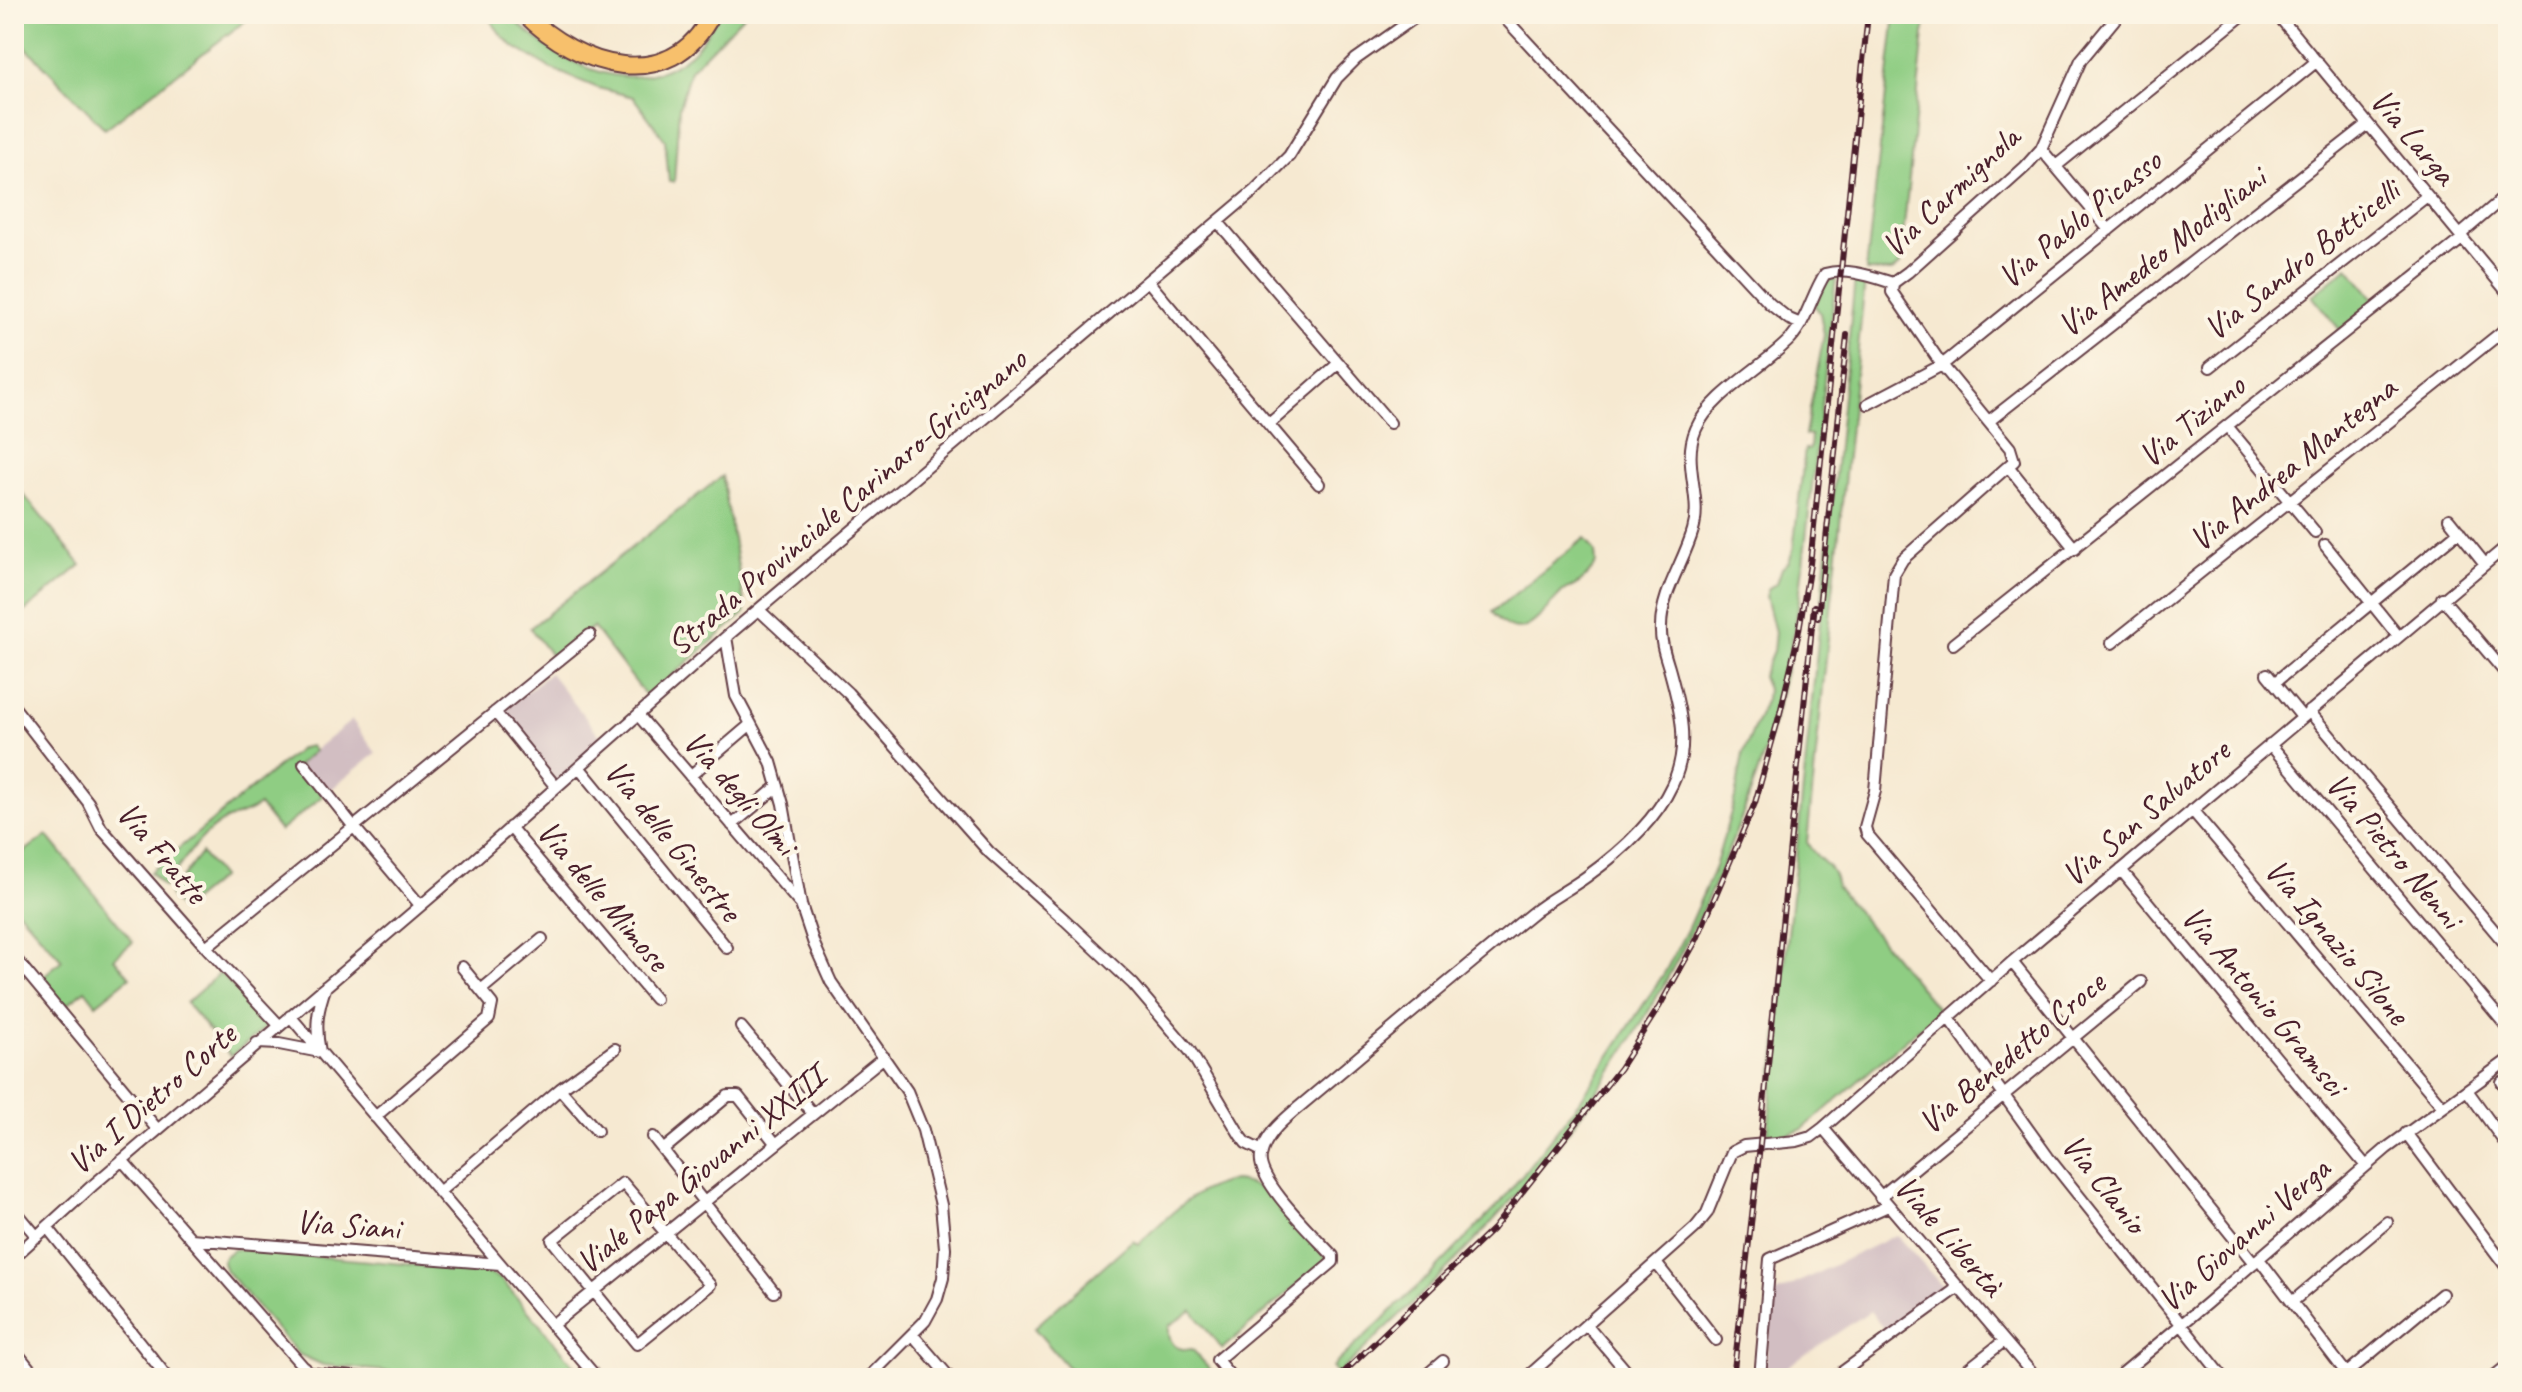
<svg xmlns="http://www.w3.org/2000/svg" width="2522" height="1392" viewBox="0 0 2522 1392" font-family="Caveat,sans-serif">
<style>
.industrial{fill:#d2bec2}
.green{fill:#8fcd83;stroke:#6c7657;stroke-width:2}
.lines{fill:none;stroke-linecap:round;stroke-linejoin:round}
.minor-casing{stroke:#643d44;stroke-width:14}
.highway-casing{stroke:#643d44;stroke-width:20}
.minor{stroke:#fff;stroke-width:10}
.highway{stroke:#f7c06c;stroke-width:16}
.rail-casing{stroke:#4a1f2b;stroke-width:6}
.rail{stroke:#fcf5e5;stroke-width:3;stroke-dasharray:9;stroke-linecap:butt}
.labels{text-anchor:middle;stroke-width:8;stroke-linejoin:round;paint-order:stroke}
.street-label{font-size:34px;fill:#4a1f2b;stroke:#fcf5e5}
</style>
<rect width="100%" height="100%" fill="#fcf5e5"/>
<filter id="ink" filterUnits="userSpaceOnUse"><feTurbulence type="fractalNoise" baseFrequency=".0125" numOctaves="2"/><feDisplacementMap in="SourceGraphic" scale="16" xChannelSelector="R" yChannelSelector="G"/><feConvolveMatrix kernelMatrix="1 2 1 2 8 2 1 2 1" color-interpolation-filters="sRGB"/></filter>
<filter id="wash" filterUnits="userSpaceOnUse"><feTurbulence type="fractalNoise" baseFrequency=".006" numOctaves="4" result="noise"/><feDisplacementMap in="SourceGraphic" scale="32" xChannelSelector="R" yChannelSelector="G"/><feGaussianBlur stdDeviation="1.8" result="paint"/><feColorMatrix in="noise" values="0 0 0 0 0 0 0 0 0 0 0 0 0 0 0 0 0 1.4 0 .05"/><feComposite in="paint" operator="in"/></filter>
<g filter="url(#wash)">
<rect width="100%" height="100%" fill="#f6e9d1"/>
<path class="industrial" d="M550 673 604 741 557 782 500 713Z
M352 720 376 753 323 796 297 764Z
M1896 1235 1946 1290 1886 1332 1870 1311 1771 1378H1764L1772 1295Z"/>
<path class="green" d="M14 14H254L105 129 16 37 14 34Z
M486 14H508C554 59 630 105 690 54 702 44 710 27 719 14H745L690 70 679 108 674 182H669L665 140 633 97 598 88 552 69 513 46 502 36Z
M1895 14H1926L1900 265 1892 271H1866Z
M2348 267 2376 301 2340 330 2312 296Z
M1836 278 1797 616C1789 655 1782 695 1770 734 1718 905 1629 1069 1510 1202 1456 1263 1397 1318 1338 1374L1332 1367 1435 1270 1501 1202 1581 1099 1665 972 1688 928 1715 867 1735 798 1743 754 1766 699 1767 688 1762 676 1773 651 1775 632 1766 596 1769 588 1777 583 1782 568 1789 562 1793 550 1805 449H1810L1811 436 1805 435 1824 335 1820 313 1815 306 1825 282Z
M1855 279 1865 281 1807 842C1814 860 1837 865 1836 886L1939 1011 1803 1129 1780 1138 1767 1140Z
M722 476 745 607 744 614 647 697 593 627 553 658 530 628Z
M14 483 81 565 14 620Z
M1585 538 1595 552 1596 563C1591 572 1583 582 1574 586 1566 590 1569 586 1562 592 1541 613 1522 651 1492 612Z
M310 746 314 751 298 765 323 796 280 831 259 805C245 817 233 814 219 824 196 839 180 866 164 887L150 872 301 748Z
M47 835 133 942 114 958 130 977 96 1004 85 990 65 1006 41 978 62 960 14 906V859Z
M201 853 221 877 181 910 169 895Z
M220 973 269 1025 231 1056 186 1003Z
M1234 1181C1278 1185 1301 1228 1327 1259L1222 1349 1192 1310 1169 1326C1168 1343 1175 1351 1192 1349L1218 1378H1077L1034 1328 1133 1240 1138 1244C1166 1220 1194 1185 1234 1181Z
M234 1249 483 1271 501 1279 574 1365 576 1372 574 1378H456L323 1365 298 1354 226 1271 222 1260 225 1256Z"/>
</g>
<g filter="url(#ink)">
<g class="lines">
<g class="minor-casing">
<path id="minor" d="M1501 14 1770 304 1789 319 1801 324
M2277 14 2508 293
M2041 149 2109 230
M2056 166 2244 14
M1218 222 1390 423
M2460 235 2508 194
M1148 281 1319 484
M1893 283 1892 292 1942 365 2010 448 2014 461 1903 559 1894 574 1875 791 1865 827 1867 834 1991 981
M2210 367 2427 196
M1868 404 1942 365 2317 61
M1989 421 2367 125
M1269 424 1339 363
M2227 426 2315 532
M2008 466 2075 549
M2449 519 2485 564
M2325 545 2398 636
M2442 598 2508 676
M759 610 848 693 989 852 1065 920 1133 984 1190 1051 1240 1135 1246 1143 1262 1151
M726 637 736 696 771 762 783 804 801 905 814 944 831 982 907 1091 923 1130 941 1205 945 1248 943 1278 937 1299 925 1321 868 1378
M2112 643 2508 327
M1953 644 2463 238
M2267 674 2302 717
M2274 683 2459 531
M14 707 88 802 101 828 206 947 279 1025
M2309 711 2508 947
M495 712 556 787
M638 715 801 905
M2270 744 2508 1028
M304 764 354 827 420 905
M579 767 727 948
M690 776 751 724
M2192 810 2443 1107
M732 825 778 786
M510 827 655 999
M2121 870 2366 1166
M206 947 590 635
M14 957 157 1129
M2012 962 2254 1263
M481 990 542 939
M290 1016 597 1378
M1948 1017 2048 1157 2224 1378
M741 1027 813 1114
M257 1043 279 1044 320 1052C315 1027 317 1010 326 986
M2502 1082 2508 1090
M560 1089 597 1131
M2467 1090 2508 1147
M375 1117 489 1019 492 1004 462 967
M2506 1121 2508 1120
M1823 1128 2036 1378
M2406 1133 2508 1269
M653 1137 774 1292
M663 1150 728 1096H738L776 1144
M122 1160 313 1378
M623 1183 710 1285 637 1344 552 1240Z
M439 1192 560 1089 615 1049
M1880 1197 2141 982
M14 1209 37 1237
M47 1227 168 1378
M191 1239 500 1264
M14 1257 92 1186 466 867 726 637 1255 190 1289 156 1337 78 1356 59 1420 14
M2259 1259 2350 1378
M1656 1263 1716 1340
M2292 1302 2387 1222
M552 1325 884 1057
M1587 1325 1632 1378
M912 1334 950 1378
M14 1349 37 1378
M309 1373 364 1378
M293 1378 305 1368
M1232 1378 1217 1360 1333 1262V1256C1316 1237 1256 1181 1261 1156 1265 1136 1280 1123 1294 1111 1373 1045 1451 979 1531 914 1548 900 1568 890 1586 877 1618 854 1655 822 1672 785 1691 746 1680 708 1669 668 1665 655 1660 641 1661 627 1661 593 1684 562 1693 530 1703 497 1681 463 1696 429 1711 394 1765 366 1791 338 1807 320 1812 294 1825 274 1846 267 1873 277 1893 283L1908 272 2025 167 2041 149 2081 60 2119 14
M1423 1378 1443 1361
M1526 1378 1695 1228 1707 1213 1732 1152 1744 1146 1797 1141 1811 1137 1823 1128 2012 962 2508 545
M1760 1378 1770 1259 1888 1206
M1834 1378 1959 1287
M1957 1378 2004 1341
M2117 1378 2206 1304 2387 1148 2508 1060
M2341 1378 2442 1294
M2492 1378 2502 1370 2508 1378"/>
</g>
<g class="highway-casing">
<path id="highway" d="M525 14C578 67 670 97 712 14"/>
</g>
<use href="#minor" class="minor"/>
<use href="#highway" class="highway"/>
<g class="rail-casing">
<path id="rail" d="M1818 618 1847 335
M1338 1378 1493 1229 1620 1068 1659 1007 1697 939 1755 803 1780 713 1798 636 1810 564 1868 14
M1733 1378 1758 1164 1814 606"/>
</g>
<use href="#rail" class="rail"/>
</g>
</g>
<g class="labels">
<g class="street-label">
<text transform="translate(2414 136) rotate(50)" y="12">Via Larga</text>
<text transform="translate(1950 191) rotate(-43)" y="12">Via Carmignola</text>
<text transform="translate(2079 218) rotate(-39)" y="12">Via Pablo Picasso</text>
<text transform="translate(2161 251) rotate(-38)" y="12">Via Amedeo Modigliani</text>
<text transform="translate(2301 259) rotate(-38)" y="12">Via Sandro Botticelli</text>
<text transform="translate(2191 420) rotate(-39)" y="12">Via Tiziano</text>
<text transform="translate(2292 463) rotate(-39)" y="12">Via Andrea Mantegna</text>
<text transform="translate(846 501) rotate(-40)" y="12">Strada Provinciale Carinaro-Gricignano</text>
<text transform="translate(741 792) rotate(49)" y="12">Via degli Olmi</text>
<text transform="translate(2145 812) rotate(-40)" y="12">Via San Salvatore</text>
<text transform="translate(674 840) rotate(51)" y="12">Via delle Ginestre</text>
<text transform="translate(2395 850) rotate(50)" y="12">Via Pietro Nenni</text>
<text transform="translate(163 852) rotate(50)" y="12">Via Fratte</text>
<text transform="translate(604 895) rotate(50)" y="12">Via delle Mimose</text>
<text transform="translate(2338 941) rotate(50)" y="12">Via Ignazio Silone</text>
<text transform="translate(2265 1000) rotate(50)" y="12">Via Antonio Gramsci</text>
<text transform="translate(2011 1052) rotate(-40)" y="12">Via Benedetto Croce</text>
<text transform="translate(151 1098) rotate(-41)" y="12">Via I Dietro Corte</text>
<text transform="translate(700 1169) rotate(-39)" y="12">Viale Papa Giovanni XXIII</text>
<text transform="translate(2105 1183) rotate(52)" y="12">Via Clanio</text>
<text transform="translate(348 1224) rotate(4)" y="12">Via Siani</text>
<text transform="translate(2243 1234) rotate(-41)" y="12">Via Giovanni Verga</text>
<text transform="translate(1950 1235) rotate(49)" y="12">Viale Libertà</text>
</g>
</g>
<rect width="2522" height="1392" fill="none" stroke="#fcf5e5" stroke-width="48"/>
</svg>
